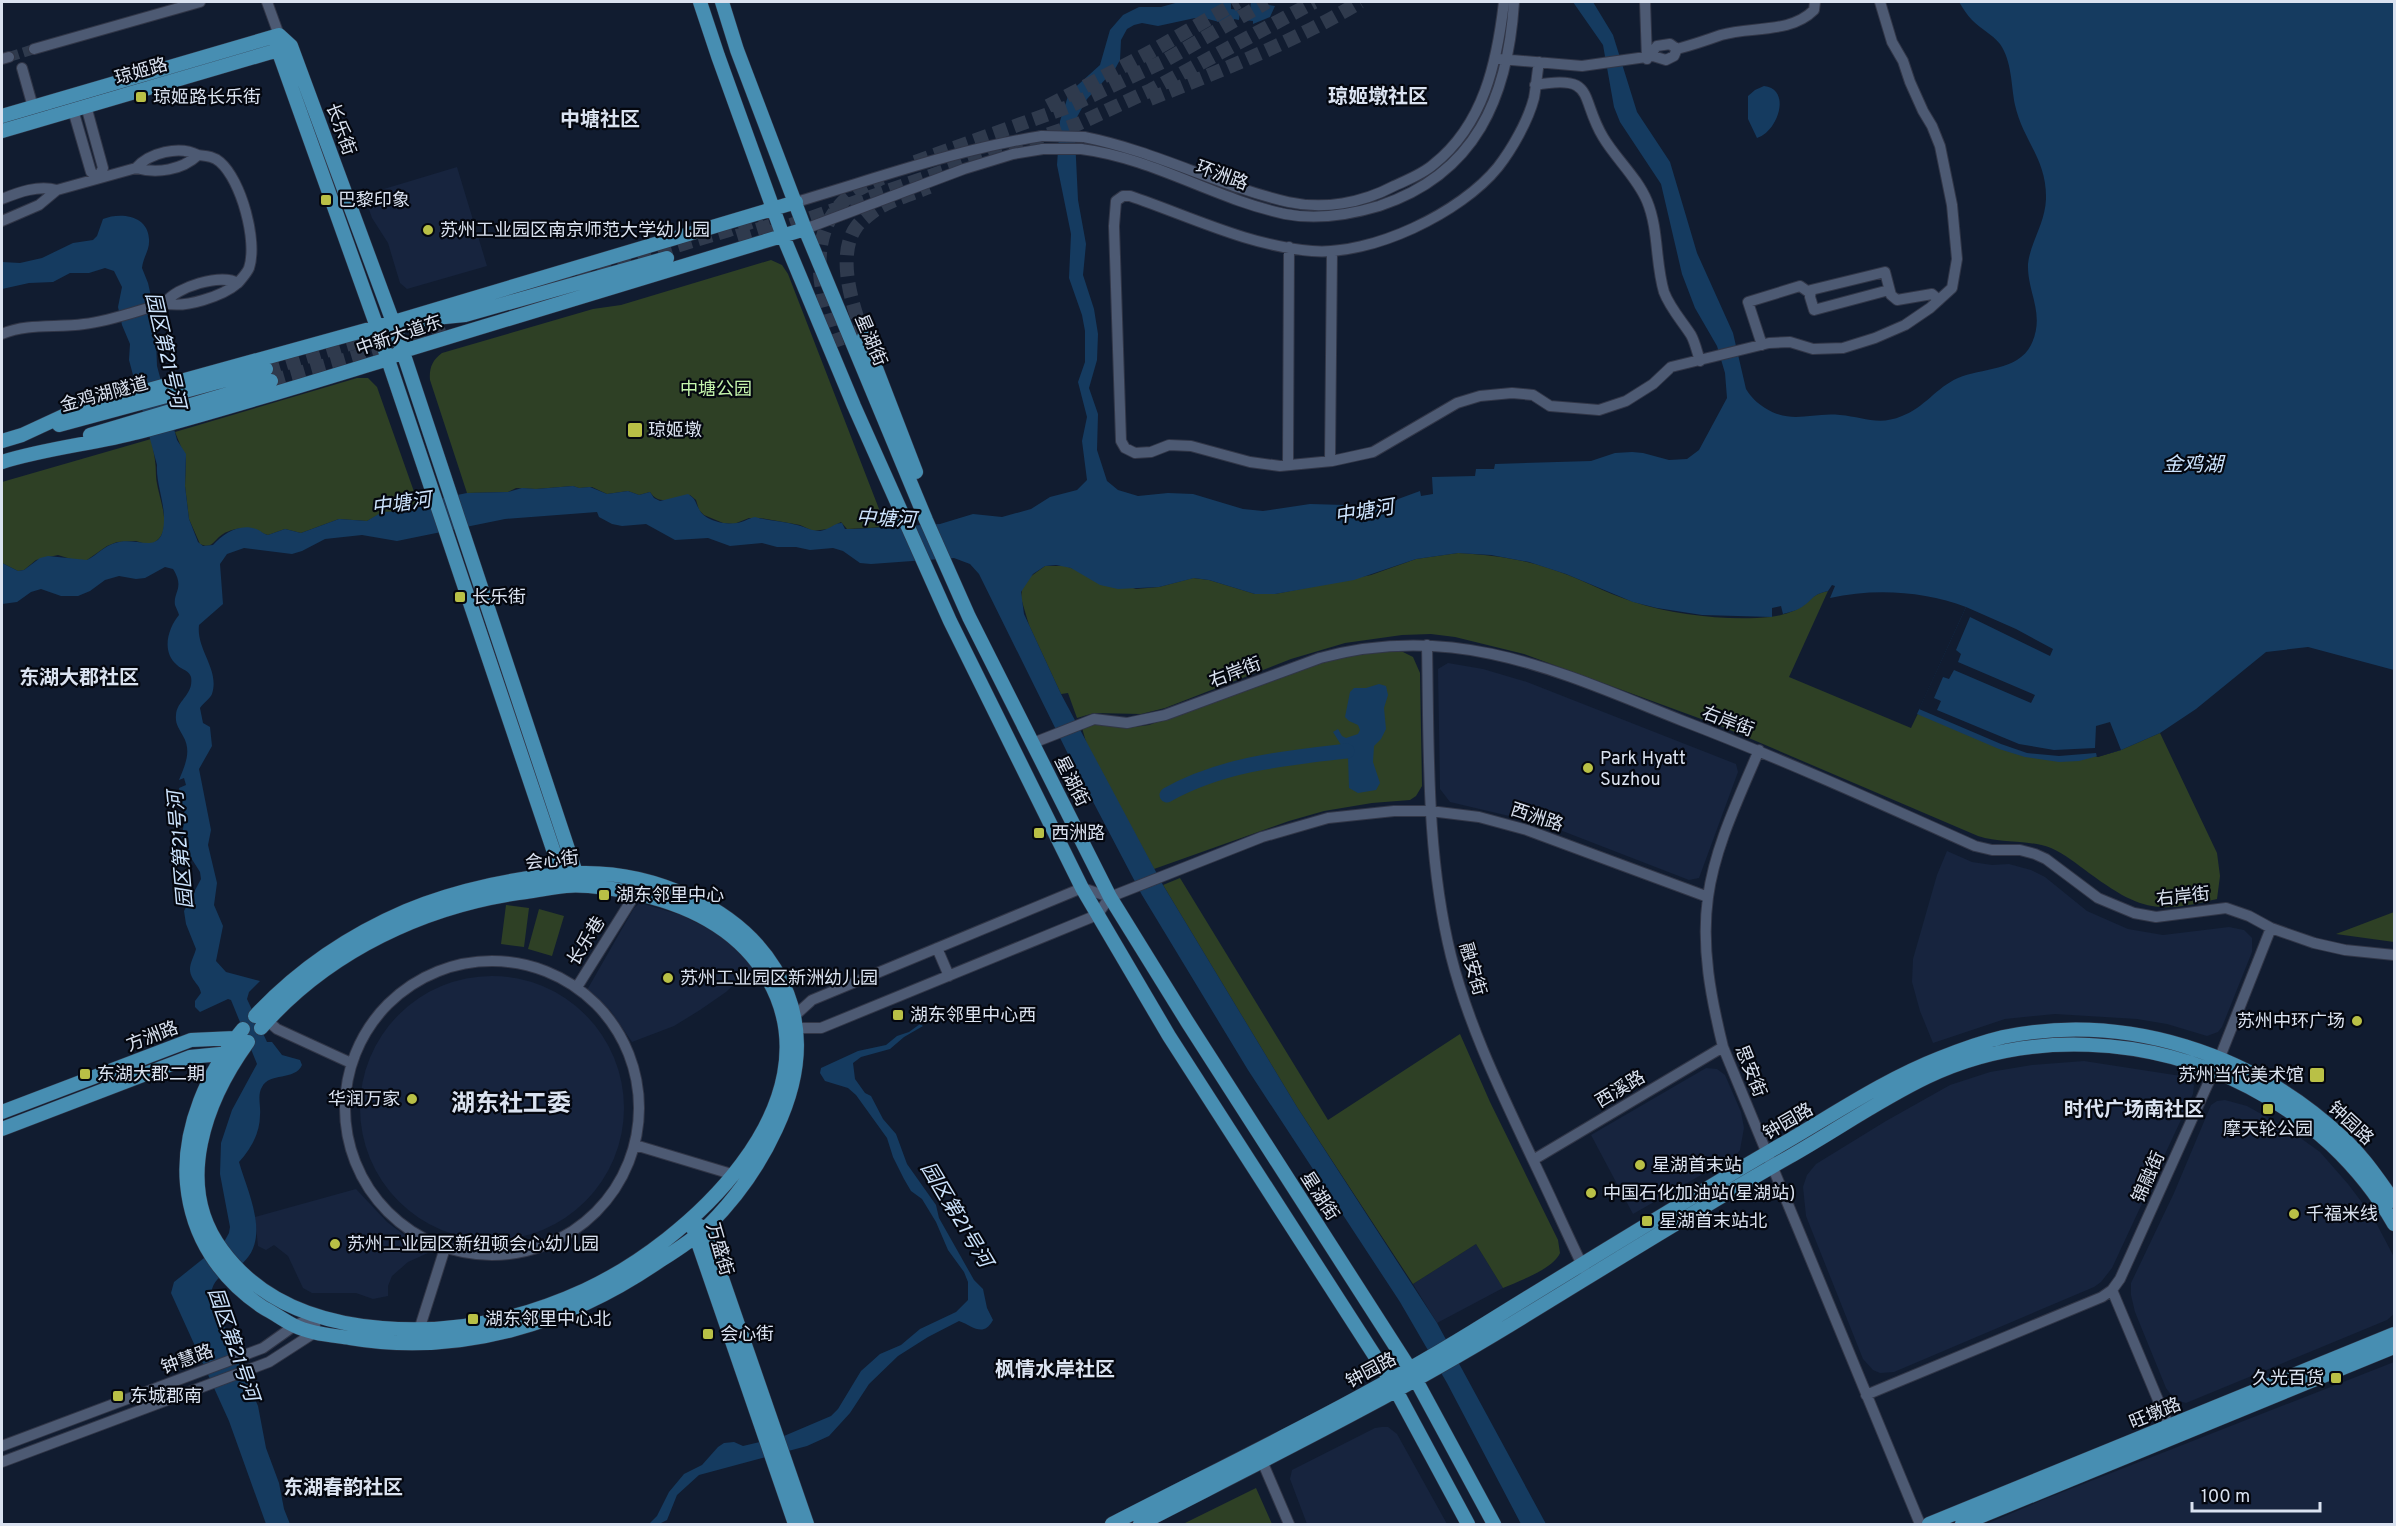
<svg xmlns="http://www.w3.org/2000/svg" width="2396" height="1526" viewBox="0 0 2396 1526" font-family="Overpass,'Noto Sans SC',sans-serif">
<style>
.built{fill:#17243e}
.green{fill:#2e4025}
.water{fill:#153b60}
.pier{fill:#111c30}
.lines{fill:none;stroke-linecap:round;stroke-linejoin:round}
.river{stroke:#153b60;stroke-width:15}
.minor-tunnel{stroke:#2f3a4d;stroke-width:10;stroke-dasharray:10 5;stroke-linecap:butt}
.major-tunnel{stroke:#2f3a4d;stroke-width:14;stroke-dasharray:14 7;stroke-linecap:butt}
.minor-casing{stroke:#313647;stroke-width:12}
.major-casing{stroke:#313647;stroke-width:15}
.minor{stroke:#4d5a73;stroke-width:10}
.major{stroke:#478eb2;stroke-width:14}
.minor-bridge-casing{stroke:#313647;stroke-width:12;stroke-linecap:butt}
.minor-bridge{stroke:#4d5a73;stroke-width:10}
.poi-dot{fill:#b9c046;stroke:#04070f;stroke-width:2}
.labels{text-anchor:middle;stroke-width:4.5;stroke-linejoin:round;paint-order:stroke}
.street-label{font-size:18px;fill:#dae2f0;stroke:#04070f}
.poi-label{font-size:18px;fill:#dae2f0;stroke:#04070f;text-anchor:start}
.park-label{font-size:18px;fill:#c4f4ac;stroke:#04070f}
.neighbourhood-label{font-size:20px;font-weight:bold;fill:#dae2f0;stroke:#04070f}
.water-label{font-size:20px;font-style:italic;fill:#cce3fd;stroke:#04070f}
.district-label{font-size:24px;font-weight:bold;fill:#dae2f0;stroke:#04070f}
</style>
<rect width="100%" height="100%" fill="#111c30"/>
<path class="built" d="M457 167 487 266 407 289 400 283 388 243 372 218 364 195Z
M1448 663 1483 669 1527 682 1736 764 1738 772 1699 878 1689 880 1547 825 1450 802 1440 789 1438 669Z
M1947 851 1972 862 1992 865 2009 864 2031 870 2045 877 2087 911 2128 929 2163 935 2229 927 2244 930 2252 938V952L2222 1027 2218 1032 2207 1036 2167 1024 2137 1019 2055 1014 2005 1019 1933 1043 1920 1011 1912 982 1913 959 1937 875Z
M640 903 681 915 713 931 734 947 752 967 726 992 700 1010 674 1026 632 1042 610 1010 587 990 634 908Z
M360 1108a132 132 0 1 1 264 0a132 132 0 1 1-264 0Z
M2084 1061 2181 1076 2194 1085 2193 1094 2112 1268 2101 1282 2094 1287 1894 1372 1880 1373 1873 1370 1863 1359 1806 1216 1803 1187 1807 1175 1816 1164 1886 1121 1950 1085 1990 1072 2032 1065Z
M1706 1068 1717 1069 1725 1075 1741 1112 1744 1128 1740 1150 1736 1155 1633 1214 1591 1135Z
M2225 1100 2247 1106 2288 1129 2320 1152 2348 1184 2373 1217 2394 1257V1314L2387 1320 2186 1403 2175 1400 2166 1388 2135 1312 2131 1295V1283L2174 1193 2211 1105 2217 1101Z
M356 1189 387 1222 428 1253 408 1262 392 1276 388 1286V1296L373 1299 356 1293H312L303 1288 288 1256 274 1245 266 1250 258 1246 255 1217Z
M1476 1244 1503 1288 1437 1323 1413 1284Z
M2394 1362V1524H1986L2045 1499Z
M1382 1427H1388L1397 1434 1447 1524H1307L1290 1479 1292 1470 1375 1428Z"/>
<path class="green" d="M771 260 782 265 788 274 886 527 847 529 841 522 828 529 813 531 800 525 760 518H749L734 524 723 523 704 515 699 510 696 500 690 495C676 497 659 507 650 492L639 495 628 491 607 494 592 487 579 488 573 486 536 489 516 488 508 492 467 493 430 380C429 369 432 360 442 353L593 309 621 305Z
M357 378H368L377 387 418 503 399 511 382 513 367 521 339 519 301 533 285 529 268 535C260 533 256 528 246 528 239 528 229 530 223 534 214 539 213 550 200 544L189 519 185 486 186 459 175 432Z
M151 439C154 452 156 463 156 476 157 497 178 535 149 545L136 541 117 542 107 546 87 560H74L58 555 36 560 24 570 18 571 2 563V482Z
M1458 553C1489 555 1519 558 1548 568 1578 577 1605 593 1634 602 1674 615 1728 621 1770 617 1780 616 1793 612 1801 607 1813 599 1811 595 1828 591L1789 677 1911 728 1922 705 2098 757 2121 750 2160 733 2217 853 2220 876 2217 899C2156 914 2140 910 2089 873 2077 864 2065 854 2051 848 2027 839 2002 844 1978 836L1723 727 1524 654 1455 637 1431 634 1402 635 1345 643 1291 659 1165 708 1141 714 1094 713 1077 718 1068 693 1061 694 1029 625 1021 598 1022 589 1030 577 1045 566H1065L1136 589 1159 587 1193 578 1209 580 1255 594H1275L1371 575 1416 559Z
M1401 651 1413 657 1420 673 1422 786 1416 796 1410 800 1372 803 1324 811 1289 821 1154 869 1087 745 1082 728 1096 723 1126 728 1149 725 1322 662 1361 653Z
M1180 878 1328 1120 1460 1034 1490 1102 1558 1240 1560 1253C1553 1269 1519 1281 1503 1288L1476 1244 1413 1284 1297 1107 1163 885Z
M506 905 529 908 524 947 501 944Z
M539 909 564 916 552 956 528 949Z
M2394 912V942L2336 934Z
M1256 1488 1272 1524H1183Z"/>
<path class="water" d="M1179 2H1231V9L1240 10 1239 20 1234 19V26L1208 19 1195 18 1158 26 1142 23 1134 25 1127 29 1121 40 1120 60 1115 69 1087 99 1077 117 1075 138 1078 200 1086 244 1083 275 1094 309 1098 334 1097 360 1089 388 1098 414 1097 450 1107 481 1118 490 1138 496 1168 493 1193 494 1243 509 1263 511 1310 504 1379 506 1420 491 1421 496 1433 494 1432 477 1475 476 1476 469H1494L1495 464 1591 461 1615 453 1632 452 1643 453 1669 460 1687 459 1699 450 1727 398 1725 373 1717 346 1695 308 1682 274 1661 184 1620 122 1614 107 1603 45 1573 2H1593L1613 35 1637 112 1670 162 1697 253 1733 333 1746 389C1751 397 1757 403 1765 408 1792 425 1811 412 1840 415 1863 417 1879 426 1902 416 1924 408 1937 387 1958 378 1981 368 2018 371 2031 345 2046 314 2027 293 2028 264 2030 243 2045 224 2046 199 2047 159 2023 141 2015 105 2011 85 2012 61 2000 44 1992 34 1981 29 1972 20 1967 15 1963 8 1959 2H2394V670L2308 647 2266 652 2196 709 2160 733 2121 750 2079 761 2059 762 2025 757 1999 749 1917 714 1966 607C1924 591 1874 588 1830 598L1835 586 1832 585 1828 591C1811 595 1814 599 1802 607 1796 611 1789 612 1783 614L1781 606 1772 608V617L1702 615 1657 608 1633 602 1566 574 1529 562 1491 555 1458 553 1416 559 1354 580 1275 594H1255L1209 580 1194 578 1159 587 1118 589 1100 585 1071 568 1056 565 1045 566 1033 574 1021 592 1024 614 1061 694 1163 885 1297 1107 1437 1323 1546 1524H1521L1447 1383 1400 1302 1248 1070 1142 895 1068 754 979 574 970 564 954 558 871 564 860 563 843 551 833 548 810 550 796 547H777L762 543 730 546 708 538 675 540 646 524 622 526 612 524 599 517 597 512 505 519 397 541 362 535 325 539 302 551 292 554 244 548 227 554 220 564 223 604 199 625C196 650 220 669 212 694 210 699 203 703 200 708L203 723 210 727 212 746 199 769 211 830 208 845 217 883 214 905 223 926 216 961 226 972 260 981 249 992 247 999 267 1042H272L282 1055 300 1060 302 1065C295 1081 269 1072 262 1087 257 1095 261 1106 260 1115 260 1133 251 1149 239 1162 248 1194 273 1241 239 1266 228 1274 216 1275 212 1289L231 1344 258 1406 266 1448 279 1483 284 1509 290 1524H266L229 1421 171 1293 174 1282 224 1242 229 1233 230 1227 220 1174 221 1143 232 1110 257 1064 231 1000 228 999 200 1012 195 1007V1001L201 993C200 987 197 985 193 979 186 968 193 960 196 949L186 924 184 911 201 879 200 872 181 842 185 816 179 788 186 785 184 778 179 780C185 765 192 751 183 736 179 728 175 724 176 715 177 700 194 695 191 677 189 670 182 670 177 665 161 652 168 628 179 615 178 611 176 608 175 605 173 592 185 588 173 569L165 567 145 578 136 579 119 576 105 580 90 591 78 596H61L41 589 31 592 17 602 2 604V563L18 571 24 570 40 558 48 556 87 560C97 555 104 546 115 543 138 535 165 560 164 516 163 498 156 482 157 465L129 360 130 344 122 325 118 307 122 287 114 271 105 268 89 273H70L53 282 29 283 2 289V262L20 263 42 258 73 243 93 240 97 236 103 219C120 212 148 215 149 239 150 250 143 257 142 268L148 283 155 314 157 366 177 440 186 454 185 486 189 519 198 542 203 546 213 545C223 534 239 523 256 529 260 530 263 534 268 535L285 529 301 533 339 519 367 521 382 512 399 511 422 502 467 493 508 492 522 488 536 489 573 486 579 488 590 487 607 494 628 491 639 495 650 492 654 498 660 501 688 494C696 499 695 502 699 509 704 521 726 525 737 523 744 522 749 518 755 517 769 521 783 521 797 525 805 527 812 531 820 531 829 530 834 523 842 523L845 529H854L940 524 973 514 1002 517 1031 509 1050 497 1077 490 1087 480 1082 441 1087 417 1078 382 1085 362V331L1082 315 1069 278 1071 234 1057 165 1060 121 1069 93 1100 65 1110 30 1123 15 1139 7H1161Z
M1251 2 1275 6 1270 17 1253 24V21L1244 20 1245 10H1250Z
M1764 86C1792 89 1778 132 1757 138L1748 119V96L1755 90Z
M1379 684 1386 686 1388 695 1384 708 1386 729 1381 739 1374 746 1373 762 1380 783 1376 790 1358 793 1349 788 1348 756 1333 732 1338 729 1342 736 1346 738 1358 734 1360 730 1358 725 1349 721 1345 717 1350 692 1354 688H1366Z
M920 1024 923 1026 904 1037 890 1049 861 1057 853 1063 855 1079 865 1093 871 1096 883 1119 896 1134 907 1164 936 1205 939 1218 974 1280 983 1289 987 1308 993 1320C983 1338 973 1326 959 1321L928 1337 898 1356 869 1384 850 1413 829 1436 807 1446 699 1475 677 1495 667 1520 659 1524H649L657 1516 669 1492 684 1474 702 1465 718 1447 724 1443 734 1442 743 1446 784 1436 831 1416 838 1409 861 1371 870 1363 880 1354 901 1345 920 1329 956 1312 968 1300V1282L964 1272 948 1250 936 1222 922 1199 911 1191 904 1179 893 1157 887 1138 856 1095 848 1088 825 1081 820 1073 821 1068 858 1051 886 1045 897 1036 909 1032Z"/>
<path class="pier" d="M1966 607 2016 629 2053 649 2050 656 1970 617 1956 650 1961 654 1958 662 2035 695 2031 703 1954 670 1949 679 1943 677 1934 698 1941 701 1937 710 2019 744 2054 750 2095 748 2096 726 2110 722 2121 750 2097 757 2096 753 2059 756 2027 753 2001 744 1919 709Z"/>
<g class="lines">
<path class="river" d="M1167 795C1222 764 1285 758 1347 751"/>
<path class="minor-tunnel" d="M9 57 34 49"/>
<path class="major-tunnel" d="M1150 99C1222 70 1294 42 1360 2
M1048 106 1152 51 1238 2
M915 162 1068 107 1164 61 1267 2
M771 232 1078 124 1151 90 1314 2
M737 236 779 223
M517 294 729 230 762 218
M864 337C853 307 835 255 857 226 861 221 869 215 874 211 890 200 912 194 929 187
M838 347C821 295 801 233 853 193 861 187 872 183 882 178
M266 369 435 318
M271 381 449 330"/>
<g class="minor-casing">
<path id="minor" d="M267 2 279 35
M1645 2 1647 59
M34 49 200 2
M1653 56V51L1657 46 1670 44 1677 49
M2 59 9 57
M1500 59 1582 66 1653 56 1666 60 1674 56 1677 49C1692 45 1707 40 1721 35 1751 26 1790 34 1814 10L1815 2
M1539 62C1537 74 1536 87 1534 98 1528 121 1512 149 1498 167 1461 213 1371 256 1312 251 1249 246 1189 216 1130 196H1123L1116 201 1114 226 1121 441 1125 448 1135 453 1151 452 1169 445 1191 446 1250 462 1280 466 1332 461 1373 452 1457 403 1480 396 1512 393 1533 395 1550 406 1599 410 1626 401 1653 384 1671 367 1769 343 1790 342 1813 349 1843 348 1875 338 1905 325 1930 308 1952 288 1957 259 1952 205 1940 146 1932 126 1923 111 1910 82 1903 61 1892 42 1880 2
M22 68 33 107
M1535 85C1597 74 1579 97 1603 137 1616 159 1637 177 1647 201 1659 230 1655 262 1664 292 1670 308 1682 321 1691 335 1695 342 1697 352 1700 361
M73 110 91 172 98 178 103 168 86 106
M1084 137C1155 151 1219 186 1288 202 1324 210 1362 203 1394 186 1407 180 1423 174 1434 164 1484 124 1497 62 1504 2
M1081 149C1153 158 1215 199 1285 214 1316 220 1349 215 1379 206 1476 174 1508 97 1514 2
M198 155C206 156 213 156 220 162 241 180 258 241 249 268 247 273 242 278 238 283 221 273 176 287 165 303 184 309 223 296 238 283
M2 199C19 192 38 185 57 190L136 168C157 174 182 170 198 155 179 145 149 153 136 168
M796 202C878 178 958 149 1042 136
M2 221 39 205 57 190
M805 229 964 169 1013 154 1043 149
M1889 290 1814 310 1810 297 1811 290 1885 272 1891 295 1897 300 1932 294 1939 300
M2 334C28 323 56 328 84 324 111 321 139 310 165 303
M1762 345 1748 302 1800 286 1810 293
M1330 461 1332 251
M1288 465 1289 247
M1427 645C1429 749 1426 855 1451 956 1469 1027 1501 1092 1532 1158 1550 1195 1566 1232 1584 1269
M1033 743 1094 719 1127 723 1165 715 1320 658C1456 621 1560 672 1683 721 1782 759 1879 803 1975 846L1992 850H2020L2035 854 2046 859 2098 898 2134 913 2156 917 2226 908 2249 916 2271 928 2314 943 2345 950 2394 955
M1759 750C1739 798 1715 846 1708 897 1701 948 1711 998 1723 1047L1920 1524
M937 948 949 976
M345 1108a147 147 0 1 1 294 0a147 147 0 1 1-294 0Z
M577 987 636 893 637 881
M262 1016 277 1029 351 1063
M790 1020 812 1000 1082 888 1110 897
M790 1028H821L1097 915 1110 897 1262 837 1328 818 1394 811H1430L1479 817 1527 830 1708 897
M635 1145 738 1176
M1533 1160 1723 1047
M2112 1290 2171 1431
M419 1336V1330L445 1248
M1866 1395 2102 1297 2112 1290 2120 1279 2220 1057 2271 928
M2 1446 263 1348 294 1326 316 1316
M1262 1461 1289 1524
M2 1462 269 1362 314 1333 316 1316"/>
</g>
<g class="major-casing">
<path id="major" d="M700 2 718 56 783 236 854 406 950 621 1082 888 1169 1036 1391 1381 1468 1524
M722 2 737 50 805 229 926 520 969 617 1110 897 1188 1023 1410 1369 1494 1524
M279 35 291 46 393 322 576 873 571 881
M279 35 278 50 377 327 562 876 566 881
M2 116 279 35
M2 131 285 48
M425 319 465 315 667 258
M864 337 916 472
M59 425 266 369
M90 435 271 381
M2 441 22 435 76 410 377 327 796 202
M2 462C47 448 93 444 139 432 223 410 306 384 388 359L403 351 805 229
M243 1029C208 1070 182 1129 187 1184 192 1237 220 1279 264 1308 274 1313 283 1320 293 1325 311 1334 331 1335 350 1338 461 1357 570 1323 661 1260 677 1250 695 1238 709 1225 736 1198 760 1164 776 1129 801 1076 807 1021 775 969 737 906 651 871 579 873 525 875 456 890 406 911 350 935 297 971 255 1016
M248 1042C206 1100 173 1185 222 1250 260 1302 320 1323 382 1328 452 1334 522 1319 585 1290 687 1243 840 1104 768 979 740 930 691 906 638 894 615 889 589 884 566 886 553 887 540 890 526 892 426 905 328 951 261 1028
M2 1112 191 1040 235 1038
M2 1129 190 1057 230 1053
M698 1225 705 1229 807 1524
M693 1228 795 1524
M1112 1524C1238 1459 1367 1398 1488 1322 1582 1264 1676 1206 1772 1150 1827 1119 1881 1081 1940 1058 1960 1050 1982 1042 2003 1037 2126 1012 2252 1053 2343 1138 2363 1156 2378 1179 2394 1201
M1140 1524C1264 1460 1390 1398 1510 1325 1602 1269 1694 1211 1789 1157 1835 1131 1879 1100 1927 1077 2028 1029 2150 1036 2249 1087 2309 1118 2360 1165 2394 1224
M1929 1524 2394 1334
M1962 1524 2394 1347"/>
</g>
<use href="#minor" class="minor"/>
<use href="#major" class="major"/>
<g class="minor-bridge-casing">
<path id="minor-bridge" d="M1042 136 1084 137
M1043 149H1081"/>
</g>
<use href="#minor-bridge" class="minor-bridge"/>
</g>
<g class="poi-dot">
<rect x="135" y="91" width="12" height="12" rx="3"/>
<rect x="320" y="194" width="12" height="12" rx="3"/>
<circle cx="428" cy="230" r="6"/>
<rect x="627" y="422" width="16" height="16" rx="3"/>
<rect x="454" y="591" width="12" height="12" rx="3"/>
<circle cx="1588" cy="768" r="6"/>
<rect x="1033" y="827" width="12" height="12" rx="3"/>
<rect x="598" y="889" width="12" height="12" rx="3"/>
<circle cx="668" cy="978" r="6"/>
<rect x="892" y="1009" width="12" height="12" rx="3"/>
<circle cx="2357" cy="1021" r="6"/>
<rect x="79" y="1068" width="12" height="12" rx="3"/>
<rect x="2309" y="1067" width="16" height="16" rx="3"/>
<circle cx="412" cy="1099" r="6"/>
<rect x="2262" y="1103" width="12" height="12" rx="3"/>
<circle cx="1640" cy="1165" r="6"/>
<circle cx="1591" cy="1193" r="6"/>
<circle cx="2294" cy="1214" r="6"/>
<rect x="1641" y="1215" width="12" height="12" rx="3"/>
<circle cx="335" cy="1244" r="6"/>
<rect x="467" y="1313" width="12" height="12" rx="3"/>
<rect x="702" y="1328" width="12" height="12" rx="3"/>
<rect x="2330" y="1372" width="12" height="12" rx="3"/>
<rect x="112" y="1390" width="12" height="12" rx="3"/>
</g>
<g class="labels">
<g class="street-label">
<text transform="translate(141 71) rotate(-16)" y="6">琼姬路</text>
<text transform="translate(341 129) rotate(70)" y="6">长乐街</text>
<text transform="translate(1222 175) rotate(20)" y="6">环洲路</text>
<text transform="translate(399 335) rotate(-19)" y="6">中新大道东</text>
<text transform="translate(871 340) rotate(67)" y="6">星湖街</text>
<text transform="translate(104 394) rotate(-15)" y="6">金鸡湖隧道</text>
<text transform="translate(1235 672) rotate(-21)" y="6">右岸街</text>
<text transform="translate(1728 721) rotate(21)" y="6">右岸街</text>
<text transform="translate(1072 781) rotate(63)" y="6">星湖街</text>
<text transform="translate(1537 817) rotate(18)" y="6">西洲路</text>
<text transform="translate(552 860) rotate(-6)" y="6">会心街</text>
<text transform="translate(2183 896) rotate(-6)" y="6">右岸街</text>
<text transform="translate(586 941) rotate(-58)" y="6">长乐巷</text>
<text transform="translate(1473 969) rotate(74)" y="6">融安街</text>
<text transform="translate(152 1036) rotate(-21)" y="6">方洲路</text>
<text transform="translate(1751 1071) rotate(68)" y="6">思安街</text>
<text transform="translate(1620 1089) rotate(-31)" y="6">西溪路</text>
<text transform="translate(1788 1121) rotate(-30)" y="6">钟园路</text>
<text transform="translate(2351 1123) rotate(43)" y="6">钟园路</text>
<text transform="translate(2148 1177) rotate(-66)" y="6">锦融街</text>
<text transform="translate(1320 1196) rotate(57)" y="6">星湖街</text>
<text transform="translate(720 1249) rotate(74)" y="6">万盛街</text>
<text transform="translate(187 1359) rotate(-20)" y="6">钟慧路</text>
<text transform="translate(1371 1370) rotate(-28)" y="6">钟园路</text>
<text transform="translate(2155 1413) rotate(-22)" y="6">旺墩路</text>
</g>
<g class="poi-label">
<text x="153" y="103">琼姬路长乐街</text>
<text x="338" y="206">巴黎印象</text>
<text x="440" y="236">苏州工业园区南京师范大学幼儿园</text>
<text x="648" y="436">琼姬墩</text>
<text x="472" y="603">长乐街</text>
<text x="1600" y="764">Park Hyatt<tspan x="1600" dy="21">Suzhou</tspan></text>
<text x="1051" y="839">西洲路</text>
<text x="616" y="901">湖东邻里中心</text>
<text x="680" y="984">苏州工业园区新洲幼儿园</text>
<text x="910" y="1021">湖东邻里中心西</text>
<text x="2345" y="1027" text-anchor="end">苏州中环广场</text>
<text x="97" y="1080">东湖大郡二期</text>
<text x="2304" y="1081" text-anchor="end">苏州当代美术馆</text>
<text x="400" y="1105" text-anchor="end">华润万家</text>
<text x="2268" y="1135" text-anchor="middle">摩天轮公园</text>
<text x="1652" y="1171">星湖首末站</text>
<text x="1603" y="1199">中国石化加油站(星湖站)</text>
<text x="2306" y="1220">千福米线</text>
<text x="1659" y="1227">星湖首末站北</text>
<text x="347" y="1250">苏州工业园区新纽顿会心幼儿园</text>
<text x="485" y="1325">湖东邻里中心北</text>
<text x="720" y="1340">会心街</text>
<text x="2324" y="1384" text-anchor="end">久光百货</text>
<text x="130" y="1402">东城郡南</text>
</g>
<g class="park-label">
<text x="716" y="395">中塘公园</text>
</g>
<g class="neighbourhood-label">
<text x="1378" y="103">琼姬墩社区</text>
<text x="600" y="126">中塘社区</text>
<text x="79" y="684">东湖大郡社区</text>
<text x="2134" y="1116">时代广场南社区</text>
<text x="1055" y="1376">枫情水岸社区</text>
<text x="343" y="1494">东湖春韵社区</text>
</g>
<g class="water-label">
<text transform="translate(166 350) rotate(77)" y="7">园区第21号河</text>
<text x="2193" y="471">金鸡湖</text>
<text transform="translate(401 503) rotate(-8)" y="7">中塘河</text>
<text transform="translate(1364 511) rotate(-10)" y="7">中塘河</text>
<text transform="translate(886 518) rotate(3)" y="7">中塘河</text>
<text transform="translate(180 850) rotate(-95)" y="7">园区第21号河</text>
<text transform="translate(957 1214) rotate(59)" y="7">园区第21号河</text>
<text transform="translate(234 1344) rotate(71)" y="7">园区第21号河</text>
</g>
<g class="district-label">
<text x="511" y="1111">湖东社工委</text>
</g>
</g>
<rect width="2396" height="1526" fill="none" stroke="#dae2f0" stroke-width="6"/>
<path d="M2192 1502v9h128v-9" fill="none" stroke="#dae2f0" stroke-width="3"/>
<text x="2201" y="1502" font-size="18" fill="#dae2f0" stroke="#04070f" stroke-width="4.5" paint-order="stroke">100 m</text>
</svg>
